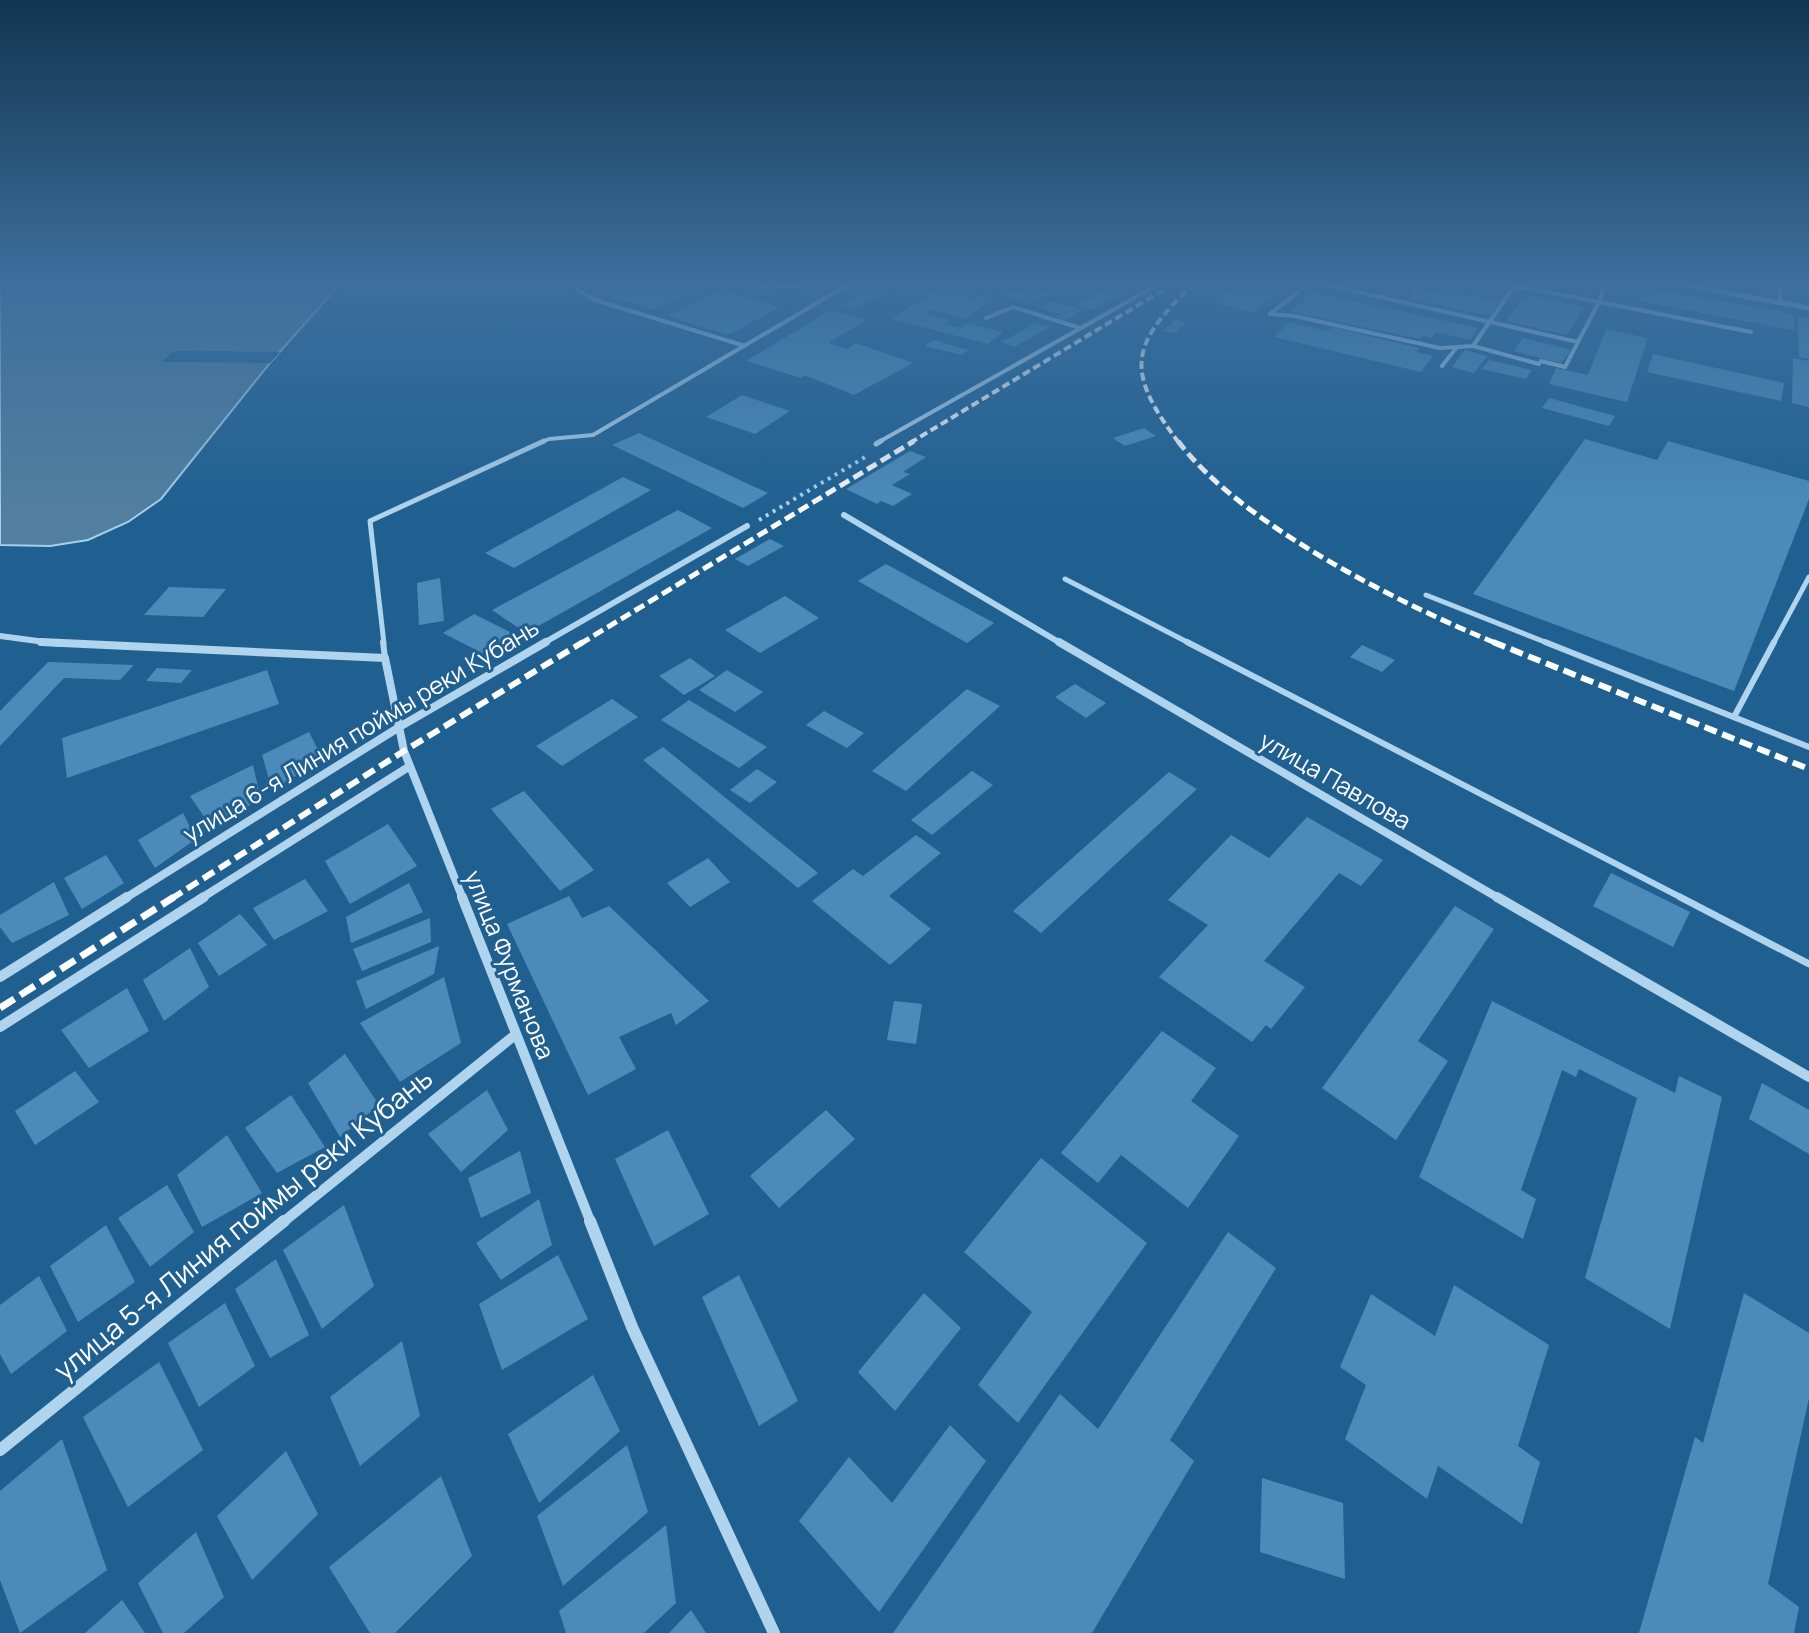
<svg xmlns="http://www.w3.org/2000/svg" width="1809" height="1633" viewBox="0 0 1809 1633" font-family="Manrope,sans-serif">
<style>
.water{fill:#527fa0;stroke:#a4d0ee;stroke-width:2}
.pier{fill:#206091}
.building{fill:#4c8bb9}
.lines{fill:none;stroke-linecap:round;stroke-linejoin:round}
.path{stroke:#b0d4ed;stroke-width:4;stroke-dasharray:3 5;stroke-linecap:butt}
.lane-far3{stroke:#b0d4ed;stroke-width:4}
.lane-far2{stroke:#b0d4ed;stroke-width:5}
.lane-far1{stroke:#b0d4ed;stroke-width:6}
.lane{stroke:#b0d4ed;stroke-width:7}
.street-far4{stroke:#b0d4ed;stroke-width:5}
.street-far3{stroke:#b0d4ed;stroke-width:6}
.street-far2{stroke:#b0d4ed;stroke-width:8}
.street-far1{stroke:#b0d4ed;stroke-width:10}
.street{stroke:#b0d4ed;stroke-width:12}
.rail-far3{stroke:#fff;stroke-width:4;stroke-dasharray:8 4;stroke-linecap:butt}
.rail-far2{stroke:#fff;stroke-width:5;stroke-dasharray:11 5;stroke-linecap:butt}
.rail-far1{stroke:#fff;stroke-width:6;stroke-dasharray:13 6;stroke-linecap:butt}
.rail{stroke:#fff;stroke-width:7;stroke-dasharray:17 7;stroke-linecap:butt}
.labels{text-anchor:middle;stroke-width:6;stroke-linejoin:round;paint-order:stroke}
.street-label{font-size:24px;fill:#fff;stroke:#206091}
.near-street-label{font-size:28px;fill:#fff;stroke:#206091}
</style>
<rect width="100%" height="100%" fill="#206091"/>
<path class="water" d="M0 284H340L270 363 161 499 128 522 88 540 50 546 0 545Z"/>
<path class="pier" d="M174 351 280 352 270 363 161 362Z"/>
<path class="building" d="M616 284H708L654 310 598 292Z
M877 284H898L856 309 841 305Z
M944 284H970L956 294 976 299 984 293 997 296 965 319 932 310 927 314 951 320 944 324 960 328 967 323 1003 332 988 344 892 319Z
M1118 284 1133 289 1091 310 1076 305Z
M1239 284H1244L1279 293 1252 313 1212 302Z
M1554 284H1594L1592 293Z
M1642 287 1794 314V330L1638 301Z
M1004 288 1020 293 1029 288 1050 294 1032 304 995 293Z
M1415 288 1450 295 1452 292 1499 301 1491 316 1408 299Z
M721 289 780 307 728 335 667 316Z
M1311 292 1478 328 1471 340 1436 332 1432 338 1422 336 1420 339 1291 312Z
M1526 294 1584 307 1567 335 1506 321Z
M1051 301 1083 310 1067 320 1056 317 1061 314 1041 308Z
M831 310 866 320 828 343 847 349 856 343 913 363 854 395 805 375 801 378 746 361Z
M1797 316 1809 318V359L1799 357Z
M1175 320 1187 322 1175 333 1163 331Z
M1289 322 1328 331 1331 327 1419 348 1416 352 1433 356 1421 372 1274 337Z
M1037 323 1050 327 1014 347 1001 342Z
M1606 329 1648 338 1627 402 1549 384 1556 368 1588 375Z
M1523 338 1571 350 1561 363 1513 351Z
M934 340 957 347 969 350 962 355 924 346Z
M1465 350 1487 356 1474 373 1452 367Z
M1653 354 1784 383 1781 401 1647 372Z
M1793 358 1809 361V407L1792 403Z
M1489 360 1532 370 1526 379 1482 369Z
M742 395 790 411 755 434 706 417Z
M1549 398 1615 416 1609 426 1542 408Z
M1144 428 1156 436 1125 446 1113 438Z
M639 433 768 493 743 508 612 445Z
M1585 439 1657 460 1668 441 1809 481V499L1734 691 1473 594Z
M910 451 926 457 903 472 910 474 892 485 912 494 893 506 881 501 877 504 846 489Z
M623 477 651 490 514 568 485 553Z
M678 510 712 528 526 633 492 610Z
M770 539 784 546 748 566 735 559Z
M886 564 994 623 967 643 858 581Z
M440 578 444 621 419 625 417 583Z
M169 587 226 589 203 617 144 615Z
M785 596 819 618 760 653 725 630Z
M474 614 516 635 486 655 443 633Z
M1362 645 1395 660 1382 672 1350 657Z
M690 658 715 676 684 695 659 676Z
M48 662 134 665 120 680 64 678 0 746V711Z
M157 668 192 670 181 683 146 681Z
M267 670 279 704 67 778 62 738Z
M727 670 763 692 735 712 699 690Z
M1075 684 1106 703 1086 718 1055 697Z
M967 689 1000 706 906 791 872 771Z
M612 699 638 717 562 766 536 746Z
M689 700 767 747 739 768 661 720Z
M824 711 864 733 847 748 806 725Z
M309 732 323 760 272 790 262 755Z
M663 747 818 873 798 888 643 760Z
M253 765 261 799 211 827 190 796Z
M757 769 777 782 750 803 730 790Z
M972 771 993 785 932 835 911 820Z
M1169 772 1197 789 1041 933 1013 911Z
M524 791 594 870 560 891 491 809Z
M183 813 196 839 155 868 138 840Z
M1307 817 1383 860 1361 886 1339 873 1264 961 1305 987 1271 1029 1266 1025 1252 1042 1159 977 1208 925 1168 900 1231 835 1269 858Z
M388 824 417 866 350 904 325 861Z
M916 835 941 853 889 896 931 929 890 965 812 901 853 869 863 876Z
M106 855 124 883 82 909 64 878Z
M708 858 730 882 690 907 667 883Z
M1611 873 1690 912 1673 947 1593 906Z
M305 879 328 911 274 940 253 908Z
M54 882 69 915 12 943 0 927V915Z
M409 883 423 912 351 943 346 917Z
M569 896 582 918 609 906 709 1001 676 1025 671 1013 619 1037 636 1069 588 1095 507 924Z
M1455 906 1494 929 1418 1041 1448 1061 1396 1140 1322 1088Z
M240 914 267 945 219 976 198 943Z
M430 918 431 942 362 971 353 949Z
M439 946 434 974 366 1009 356 981Z
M190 948 209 987 164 1021 143 980Z
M444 977 461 1043 400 1082 360 1023Z
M127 988 149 1031 89 1068 61 1030Z
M894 1001 922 1004 916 1044 887 1040Z
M1492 1001 1675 1093 1679 1076 1722 1097 1670 1329 1585 1278 1637 1098 1579 1069 1576 1077 1562 1070 1521 1190 1536 1199 1523 1239 1419 1177Z
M1162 1031 1216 1068 1191 1101 1239 1136 1188 1208 1121 1155 1098 1183 1061 1153Z
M345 1054 379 1105 340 1137 308 1083Z
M75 1071 99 1102 35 1145 15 1111Z
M1762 1083 1809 1110V1154L1749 1119Z
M487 1090 508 1130 461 1172 428 1134Z
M291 1095 325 1147 277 1173 245 1128Z
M826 1110 855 1139 779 1208 750 1176Z
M668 1130 709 1214 654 1246 615 1159Z
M227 1135 262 1193 202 1227 177 1175Z
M520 1151 531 1193 481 1218 468 1178Z
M1041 1158 1147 1243 1018 1423 978 1385 1032 1312 964 1252Z
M167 1185 194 1232 150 1267 118 1218Z
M539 1199 552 1245 501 1280 476 1243Z
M344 1205 374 1286 322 1329 283 1250Z
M106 1225 135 1282 78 1322 50 1266Z
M1228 1232 1276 1268 1170 1440 1194 1461 1092 1633H893L1060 1394 1098 1429Z
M558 1255 588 1319 502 1370 479 1304Z
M276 1259 309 1335 270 1358 235 1289Z
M739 1275 798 1401 759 1426 702 1297Z
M39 1276 67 1331 11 1374 0 1354V1305Z
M1454 1285 1549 1345 1518 1446 1540 1462 1522 1524 1438 1466 1427 1499 1345 1439 1366 1385 1340 1367 1371 1294 1435 1336Z
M924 1293 961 1328 895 1411 858 1372Z
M1744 1293 1809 1333V1398L1768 1584 1799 1607 1794 1633H1639L1695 1437 1703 1443Z
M225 1303 255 1366 199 1407 168 1343Z
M402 1341 420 1416 360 1466 330 1397Z
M159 1362 203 1450 128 1507 83 1417Z
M593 1375 620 1431 539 1503 508 1434Z
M950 1425 986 1461 879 1612 799 1521 849 1457 892 1503Z
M62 1439 107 1570 20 1633 0 1580V1491Z
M627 1445 648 1512 563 1586 537 1516Z
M286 1451 318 1514 252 1580 217 1516Z
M441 1476 472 1556 395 1633H370L329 1567Z
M1262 1478 1343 1503 1345 1579 1260 1552Z
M666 1525 676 1603 644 1633H566L559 1611Z
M196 1532 224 1597 184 1633H163L138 1583Z
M122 1600 145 1633H85Z
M691 1610 706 1633H669Z"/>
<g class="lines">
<path class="path" d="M759 520 867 456"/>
<path class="lane-far3" d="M569 284 595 300 745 346
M758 284 787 287 818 284
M1323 284 1578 342 1599 302 1504 284
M1605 284 1599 302 1751 332
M1780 284V302
M1514 286 1473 346 1539 364 1541 361 1565 367 1578 342
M1270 314 1294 316 1440 348 1473 346
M1270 314 1308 284
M986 318 1013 307 1080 328
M1442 366 1457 347
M539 443 549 439 593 435 849 284
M877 443 1159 284"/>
<path class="lane-far2" d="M876 444 881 441
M1065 579 1191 644
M1426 595 1550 644
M384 644 370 521 544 441
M1773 644 1809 577"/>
<path class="lane-far1" d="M383 642 385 658
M1187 642 1684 899
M1545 642 1809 747
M1734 717 1774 642"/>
<path class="lane" d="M1680 897 1809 964"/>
<path class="street-far4" d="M1679 284 1809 308"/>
<path class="street-far3" d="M844 515 1062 644
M0 636 60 644
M542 644 747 526"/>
<path class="street-far2" d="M41 642 385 658 404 751 463 899
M1059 642 1500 899
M124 899 401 726 546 642
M200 899 410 766"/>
<path class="street-far1" d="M462 897 591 1223
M1497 897 1809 1077
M0 977 127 897
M0 1027 204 897
M282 1223 515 1035"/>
<path class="street" d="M590 1221 632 1327 774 1633
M0 1450 284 1221"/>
<path class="rail-far3" d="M910 443 1173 284
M1179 443C1125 371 1129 346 1193 284"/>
<path class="rail-far2" d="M1178 441C1240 524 1402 605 1498 644
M580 644 914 441"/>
<path class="rail-far1" d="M1493 642 1809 769
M171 899 404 751 583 642"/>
<path class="rail" d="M0 1008 174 897"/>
</g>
<linearGradient id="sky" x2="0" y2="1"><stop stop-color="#123550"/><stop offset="0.55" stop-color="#3c6f9d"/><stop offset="1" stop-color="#3c6f9d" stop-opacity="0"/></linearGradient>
<rect width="1809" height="513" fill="url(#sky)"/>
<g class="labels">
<g class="street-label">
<text transform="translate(361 731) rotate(-31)" y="8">улица 6-я Линия поймы реки Кубань</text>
<text transform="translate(1335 781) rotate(30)" y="8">улица Павлова</text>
<text transform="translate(509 965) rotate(68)" y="8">улица Фурманова</text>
</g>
<g class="near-street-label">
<text transform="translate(243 1224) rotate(-39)" y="10">улица 5-я Линия поймы реки Кубань</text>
</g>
</g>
</svg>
